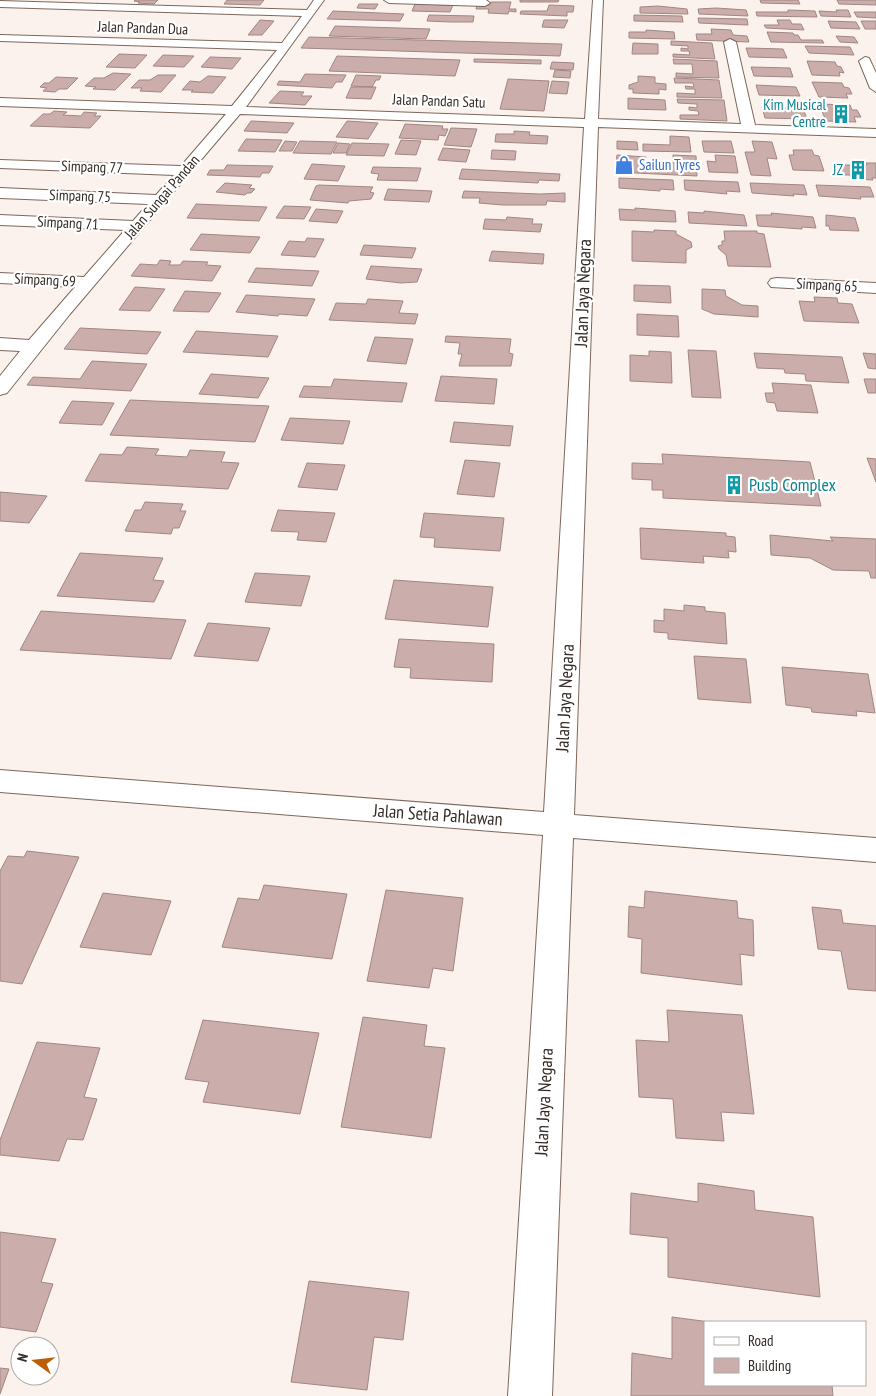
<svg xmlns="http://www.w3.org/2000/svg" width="876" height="1396" viewBox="0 0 876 1396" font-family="'PT Sans Narrow',sans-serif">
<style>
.building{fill:#cbaeab;stroke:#a18683}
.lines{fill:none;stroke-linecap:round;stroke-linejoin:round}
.minor-casing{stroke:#7d675b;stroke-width:2}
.minor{fill:#fff;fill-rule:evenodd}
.labels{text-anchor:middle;stroke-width:4.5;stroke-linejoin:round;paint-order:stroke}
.far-street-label{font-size:15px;fill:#332a25;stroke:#fff}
.far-culture-label{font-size:15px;fill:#0d838f;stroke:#fff;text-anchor:end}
.far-shop-label{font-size:15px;fill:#366cbe;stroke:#fff;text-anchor:start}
.street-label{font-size:18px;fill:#332a25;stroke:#fff}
.culture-label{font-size:18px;fill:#0d838f;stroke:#fff;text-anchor:start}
</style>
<rect width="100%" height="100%" fill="#fcf2ed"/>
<path class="building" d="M135 0H158L154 4 138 3 140 2 134 1Z
M227 0H264L260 5 224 4Z
M520 0H559L558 2H520Z
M760 0H798L800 4 761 3Z
M837 0H876V5L839 4Z
M491 2H511L509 9H516V12L509 11 508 14 488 13 489 9H476L477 5H490Z
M359 4H378L375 9 357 8Z
M415 4 453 5 450 12 412 11Z
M549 5 574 6 573 12H567V16L520 14 521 11H547Z
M658 6 687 9 688 14 640 13V7Z
M716 8 746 10 748 16 699 14 698 9Z
M788 10 815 11 817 17 757 16 756 12H788Z
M836 10H848L851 17 821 16 819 11 837 12Z
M333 11 404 14 400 21 327 19Z
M854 12H876V18L857 17Z
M429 15 474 16 473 22H451L427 21Z
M634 15 682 16 683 22 634 21Z
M698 18 747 19 748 25 699 23Z
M260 20 274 21 262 35H248Z
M544 20H568L564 28 542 27Z
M777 20H790L792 24H801L804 30 766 28 764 25H779Z
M828 21 856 22 860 29 831 28Z
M861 21H876V29H865Z
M335 26 430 29 426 39 329 36Z
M711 29 731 30 733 35 747 36 749 42 697 40 696 34H712Z
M646 30 674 32 675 39 629 38V32H646Z
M767 32 793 33 794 35H798L801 40H822L824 43 771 42Z
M836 36 854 37 858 43 840 42Z
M309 37 562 44 560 56 301 48Z
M671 41 712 43 715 59 673 57V54L690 55 689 51H681V48L688 49V46L671 45Z
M633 43 658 44V54H632Z
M805 46 850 47 854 55 809 53Z
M746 48 783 49 787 58 749 57Z
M119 54 147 55 135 68 106 67Z
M163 55 194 56 184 67 153 66Z
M337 56 460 60 455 76 329 71Z
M210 57 241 58 232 69 201 67Z
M474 59 541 60V64L474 62Z
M673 59 717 61 719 78 676 77V73L693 74 692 64H674Z
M807 61 835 62 837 66 841 67 844 73 839 72 840 76 812 75Z
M552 62 574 63 573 70 550 69Z
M751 67 790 68 793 77 754 76Z
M555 70 571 71 570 78 553 77Z
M113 73 131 74 115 90 93 89 96 87 85 86 94 78H104Z
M305 74 346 75 342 82H336L332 88 277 85 279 81 300 82Z
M158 75H176L161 92 140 91 142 88H131L139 80H150Z
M356 75 381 76 379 80H376L372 87 351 86Z
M208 76 226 77 213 93 191 92 193 90H182L190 81 200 82Z
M638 76 655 77V83L666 84V90L659 89V94L633 93V89H629V85L638 82Z
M56 77 78 78 67 89H59L55 92 43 91 47 88 40 87 44 83H49Z
M674 78 719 80 722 98 677 97V93L695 94V89H686L685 86 694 87 693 83H675Z
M508 79 549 81 544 111 500 109Z
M552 81 569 82 567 94 549 93Z
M812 82 842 83 844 87 849 88 852 94H846L848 98 819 97Z
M756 85 796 87 800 96 759 95Z
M351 87H376L371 99 346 98Z
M280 91 304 92 301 96H312L305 105 269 103Z
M628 98 665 100 666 110 628 109Z
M677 99 724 100 727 121 680 119V115H699L698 111 689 110V107L697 108V104L678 103Z
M819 104 850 105 852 110H857L861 117H854L856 122 826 121Z
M762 107 803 108 807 119 765 118Z
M54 111 67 112 63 115 81 116 84 112 97 113 94 116H101L90 128 30 126 43 114H50Z
M251 121 294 123 287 133 244 131Z
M347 121 378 123 368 139 336 137Z
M405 124 443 126 442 129H448L445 136 439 135 438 140 399 138Z
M451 128 477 129 471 147 444 145Z
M514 131 530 132 529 135 548 136 547 144 495 142 496 134H514Z
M670 136 689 137 691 152 643 151V144L670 145Z
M246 139 282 140 275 152 238 151Z
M401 140 421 141 416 155 395 154Z
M285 141 297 142 292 151H279Z
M300 141 337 142 331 154 293 153Z
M617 141 637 142 638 150 617 149Z
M702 141H731L734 153 704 152Z
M752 141 772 142 777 159 767 158 771 176 751 175 745 152H755Z
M338 143 350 144 346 153H333Z
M352 143 389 144 384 156 346 155Z
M443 148 470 150 466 162 438 160Z
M492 150 516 151 515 160 491 159Z
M793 150H812L814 155 819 156 824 171 793 170 789 155H794Z
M617 155 646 157V162L673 164V155L696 156 697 176 615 172Z
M715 155 735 156 738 173 709 172 707 161 716 162Z
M866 163H876V178H872L873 180 852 179 850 175H842L837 165H867Z
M312 164 345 166 338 181 304 179Z
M227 165 273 166 269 173H262L260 177 207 175 210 170H224Z
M373 167 421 168 417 181 377 180 379 174 371 173Z
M462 169 560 174 559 181 539 180 538 183 459 179Z
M619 178 673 180 674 190 660 189V191L619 188Z
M684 180 738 182 740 192 726 191 727 194 685 190Z
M225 183 252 185 249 188 255 189 251 193H247L245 195 216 192Z
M750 183 804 185 807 195 793 194 794 196 752 193Z
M319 185 373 187 370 192 374 193 371 199 349 201 348 203 310 200 316 186Z
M816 185 870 187 874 197H860L861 199 819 196Z
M388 189 432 191 429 202 384 200Z
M464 191 540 194 565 193V202L547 201 546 205H503L479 203 480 198H462Z
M196 204 267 207 259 221 187 218Z
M284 206 311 207 304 219 276 218Z
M635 208 675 211 676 222 620 220 619 209 635 210Z
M316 209 343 211 337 223 309 221Z
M704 211 744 215 747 226 689 223 688 212 704 213Z
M771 213 813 217 816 228 802 227V229L758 226 756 215H772Z
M826 215 855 218 859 231 830 230 829 226H826Z
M507 217 533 219 532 224H542L540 232 483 229 485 219 506 220Z
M654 230 676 231V234L691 242 692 247 686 250V263L632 261V231L654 232Z
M724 231H757V233L764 234 771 267 728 266 726 255 719 249 718 246 722 245V241H725Z
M201 234 260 237 250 253 190 250Z
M307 238 324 239 315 257 281 255 289 241 305 242Z
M364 245 416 248 412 258 360 255Z
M492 251 544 254 543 264 489 261Z
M160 260 171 261 169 265H180L183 261 208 262 206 265 221 266 212 281 131 276 140 264 157 265Z
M371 266 422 269 417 282 401 283 366 279Z
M256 268 319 271 312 286 248 282Z
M634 285 670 286 671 303 634 301Z
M135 287 165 289 150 311 119 310Z
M702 289 725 290 726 296 742 305 758 306V317L714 314 702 309Z
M185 291 221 293 209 312 173 311Z
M246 295 315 299 307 316 279 314 278 316 236 312Z
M814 297 837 298 838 303 852 304 859 323 804 321 799 301 815 302Z
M368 299 403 301 399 313 418 314 415 324 329 320 336 303 366 304Z
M637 314 678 316 679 337 637 335Z
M80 328 161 332 147 354 64 349Z
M196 331 278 336 268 357 183 352Z
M446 336 511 339 509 353 513 354 511 366H459L462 354H458L460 343 445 342Z
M375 337 413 339 406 364 367 361Z
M688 350 716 351 721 398 692 397Z
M649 351 671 352 672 383 630 381V355L649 356Z
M754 353 842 357 849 383 806 381 805 374 785 373 784 369 757 368Z
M863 353 876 354V369L868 368Z
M92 361 147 364 131 391 27 385 33 377 80 379Z
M211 374 269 378 258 398 199 394Z
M441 376 497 379 494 404 435 401Z
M334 379 407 383 402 402 299 397 304 386 331 387Z
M864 379H876V393H868Z
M772 383 811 385 818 413 777 411 775 403 767 402 765 393H774Z
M130 400 269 406 255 442 110 435Z
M72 401 114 403 102 425 59 423Z
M290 418 350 421 343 444 281 440Z
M454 422 513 426 510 446 450 442Z
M127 447 159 449 155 455 187 457 190 450 225 452 221 462 239 463 228 489 85 481 100 454 122 455Z
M662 454 810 462 821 506 663 498V490H652V480L632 479V463L663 464Z
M867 458 876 459V482Z
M465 460 500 463 494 497 457 494Z
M307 463 345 465 337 490 298 487Z
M0 492 47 496 29 523 0 521Z
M145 502 183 504 180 511H186L179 528H173L171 534 125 531 135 510H141Z
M278 510 335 513 326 542 297 540 299 532 271 531Z
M424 513 504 518 500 551 434 547 435 538 420 537Z
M640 528 726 533V536L735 537 736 552 728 551 729 558 703 556 704 563 641 559Z
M770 535 833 541 830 537 876 539V578H871L869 571 833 570 810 558 771 555Z
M80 553 163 558 153 580 164 581 154 602 57 596Z
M255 573 310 576 301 606 245 602Z
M394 580 493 587 488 627 385 619Z
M684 605 705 607V611L725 613 727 644 668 639V633L654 632V620L664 621V609L684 611Z
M41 611 186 620 171 659 20 650Z
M208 623 270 628 258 661 194 656Z
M399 639 494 644 492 682 410 678 411 668 394 667Z
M694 656 746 659 751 703 698 699Z
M782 667 868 674 875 713 856 711 857 716 812 712 811 708 786 705Z
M27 851 79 857 22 984 0 981V871L8 856 24 857Z
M264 885 347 894 332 959 222 947 238 898 259 900Z
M386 890 463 898 453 971 433 968 429 988 367 981Z
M645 891 737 901 738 918 753 920 754 956 740 954 742 985 641 973 642 939 628 937 629 906 644 908Z
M103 893 171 901 151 955 80 947Z
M812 907 841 910 843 923 876 926V991L848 989 841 951 818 949Z
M667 1010 742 1015 754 1114 721 1112 724 1141 676 1138 673 1099 639 1097 636 1040 669 1042Z
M363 1017 427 1025 424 1046 445 1048 431 1138 341 1127Z
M203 1020 319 1033 300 1114 203 1102 209 1082 185 1079Z
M37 1042 100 1048 84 1097 97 1099 83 1140 67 1139 59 1161 0 1155V1140Z
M698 1183 754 1191 755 1210 813 1217 820 1297 668 1277V1238L630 1234 631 1193 698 1202Z
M0 1232 56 1239 41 1282 53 1284 36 1332 0 1327Z
M309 1281 409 1292 403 1340 374 1337 367 1390 291 1382Z
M672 1317 710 1322H705V1385H832L833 1396H631L632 1353 672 1359Z
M0 1368 9 1369 0 1394Z"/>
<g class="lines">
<g class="minor-casing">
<path id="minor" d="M314 0H324L246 107 585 119 593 0H603L598 119 741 124 724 42 730 39 736 42 755 125 876 129V137L598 127 574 815 876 838V862L573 838 552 1396H508L543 835 0 792V770L544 812 584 127 240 114 70 314 7 393 0 395V376L20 351 0 350V338L29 340 75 287 0 283V273L84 277 125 230 0 225V215L133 221 148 204 0 198V188L156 195 174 175 0 168V160L181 166 226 114 0 106V98L232 106 277 50 0 41V35L282 43 302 16 0 7V1L307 10Z
M384 0H486L490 3 485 6 389 3Z
M865 57 869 58 876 73V92L870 88 859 61Z
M777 278 876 283V293L771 287 768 283 771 279Z"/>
</g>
<use href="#minor" class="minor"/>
</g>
<defs>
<g id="building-bare" transform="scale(1.5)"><path d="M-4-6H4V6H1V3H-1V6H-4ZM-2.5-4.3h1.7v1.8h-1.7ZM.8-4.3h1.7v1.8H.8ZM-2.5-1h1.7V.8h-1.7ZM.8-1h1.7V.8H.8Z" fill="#0f9aa8" stroke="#fff" stroke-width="2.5" paint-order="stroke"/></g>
<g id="shop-bare" transform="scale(1.5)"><path d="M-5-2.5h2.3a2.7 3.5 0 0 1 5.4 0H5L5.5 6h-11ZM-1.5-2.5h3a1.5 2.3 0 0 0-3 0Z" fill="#3f7fe0" stroke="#fff" stroke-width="2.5" paint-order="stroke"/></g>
</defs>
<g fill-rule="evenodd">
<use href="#building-bare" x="841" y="114"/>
<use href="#shop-bare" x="624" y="165"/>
<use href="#building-bare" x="858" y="170"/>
<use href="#building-bare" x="734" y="485"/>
</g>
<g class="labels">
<g class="far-street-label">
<text transform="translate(143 28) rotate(2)" y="5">Jalan Pandan Dua</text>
<text transform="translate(439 101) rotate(2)" y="5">Jalan Pandan Satu</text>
<text transform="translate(92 167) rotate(2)" y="5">Simpang 77</text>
<text transform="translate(80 196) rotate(2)" y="5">Simpang 75</text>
<text transform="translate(162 197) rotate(-49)" y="5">Jalan Sungai Pandan</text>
<text transform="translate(68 223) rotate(3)" y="5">Simpang 71</text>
<text transform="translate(45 280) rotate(3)" y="5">Simpang 69</text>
<text transform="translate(827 285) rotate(3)" y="5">Simpang 65</text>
</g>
<g class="far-culture-label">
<text x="826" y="110">Kim Musical<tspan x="826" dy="17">Centre</tspan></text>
<text x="843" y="175">JZ</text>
</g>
<g class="far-shop-label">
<text x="639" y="170">Sailun Tyres</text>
</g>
<g class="street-label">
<text transform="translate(583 293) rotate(-88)" y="6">Jalan Jaya Negara</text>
<text transform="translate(565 698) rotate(-87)" y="6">Jalan Jaya Negara</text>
<text transform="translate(438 815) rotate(4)" y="6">Jalan Setia Pahlawan</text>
<text transform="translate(544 1102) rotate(-87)" y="6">Jalan Jaya Negara</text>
</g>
<g class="culture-label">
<text x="749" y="491">Pusb Complex</text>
</g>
</g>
<rect x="704" y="1321" width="162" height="65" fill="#ffffff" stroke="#adaaa8"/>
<rect x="714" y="1337" width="25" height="8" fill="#ffffff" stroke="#adaaa8"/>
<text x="748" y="1346" font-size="15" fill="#332a25">Road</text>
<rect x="714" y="1358" width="25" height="15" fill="#cbaeab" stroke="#adaaa8"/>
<text x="748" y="1371" font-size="15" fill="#332a25">Building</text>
<g transform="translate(35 1361) rotate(285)"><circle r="24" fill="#ffffff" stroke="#adaaa8"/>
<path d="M0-4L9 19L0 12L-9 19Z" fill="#bb5e0a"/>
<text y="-8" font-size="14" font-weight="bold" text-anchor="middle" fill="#332a25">N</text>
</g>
</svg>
